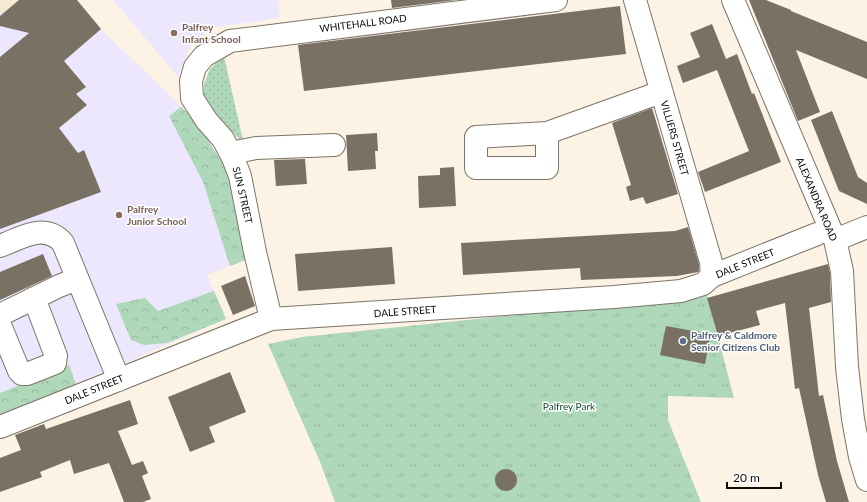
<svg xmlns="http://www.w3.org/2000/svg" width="867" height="502" viewBox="0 0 867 502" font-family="Lato,sans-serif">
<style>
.built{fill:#f6e8d3}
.education{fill:#ece7fd}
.grass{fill:url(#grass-dots)}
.forest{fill:url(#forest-crowns)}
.park{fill:url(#park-tufts)}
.building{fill:#7a7165}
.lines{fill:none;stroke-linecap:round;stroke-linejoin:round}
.minor-casing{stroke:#7c7468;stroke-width:24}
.minor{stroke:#fff;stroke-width:22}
.education-dot{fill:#8d6e63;stroke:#fff;stroke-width:1.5}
.service-dot{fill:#5c6f8a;stroke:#fff;stroke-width:1.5}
.labels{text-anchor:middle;stroke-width:3;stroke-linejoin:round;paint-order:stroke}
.street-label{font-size:10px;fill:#0e0b07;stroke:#fff}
.education-label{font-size:10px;font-weight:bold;fill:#785e54;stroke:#fff;text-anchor:start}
.service-label{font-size:10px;font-weight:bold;fill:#4e5e75;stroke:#fff;text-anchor:start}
.park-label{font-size:10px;fill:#104426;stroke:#fff}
</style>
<defs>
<pattern id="grass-dots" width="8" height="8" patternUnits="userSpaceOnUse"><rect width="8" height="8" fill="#afd8bb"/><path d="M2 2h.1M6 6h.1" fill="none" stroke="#95b89f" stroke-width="1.8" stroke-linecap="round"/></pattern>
<pattern id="forest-crowns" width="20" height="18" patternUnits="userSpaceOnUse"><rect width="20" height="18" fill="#afd8bb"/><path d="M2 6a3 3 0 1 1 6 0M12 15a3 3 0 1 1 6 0" fill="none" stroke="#95b89f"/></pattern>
<pattern id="park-tufts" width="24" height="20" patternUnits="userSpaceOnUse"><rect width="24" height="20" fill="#afd8bb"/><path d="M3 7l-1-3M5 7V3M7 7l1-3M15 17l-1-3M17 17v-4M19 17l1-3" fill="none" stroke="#95b89f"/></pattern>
</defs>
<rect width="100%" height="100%" fill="#fdf3e5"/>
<path class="built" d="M0 0H19L14 18 0 13Z"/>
<path class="education" d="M19 0H77L101 29 196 121 248 259 207 275 226 319 76 384 0 414V13L13 18Z
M113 0H278L280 18 216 27 196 39 187 53 178 77Z"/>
<path class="grass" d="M224 56 244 145 204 99V84L210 69Z"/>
<path class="forest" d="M181 107 196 121 228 172 248 259 230 266 203 182 169 116Z
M214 291 226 319 167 343 144 345 131 340 116 304 145 298 158 311Z
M69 365 76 384 0 414V393Z"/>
<path class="park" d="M707 295 734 398 668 396V420L701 502H335L320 462 268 344 302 337Z"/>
<path class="building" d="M19 0H77L101 29 64 61 86 87 76 94 87 105 59 128 78 153 84 150 101 192 0 229V57L29 33 0 26V16Z
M391 0H456L392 8Z
M749 0H766L791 10V11L867 42V79L796 50 820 112 798 121Z
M620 6 626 54 304 91 298 45Z
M712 24 726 59 737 54 752 94 754 93 781 162 705 192 698 172 749 151 717 70 683 83 677 66 700 57 690 33Z
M652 108 678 194 646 204 643 197 630 201 626 187 631 185 612 123Z
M832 111 858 177 867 183V204L839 191 811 120Z
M377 133 378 151H375L376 169 348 171 346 135Z
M305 159 307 184 276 186 274 160Z
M454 167 456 206 419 208 418 176 440 175V168Z
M688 227 699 264V271L698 272 677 276 581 280 580 268 463 275 461 243 675 231Z
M392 247 395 284 298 291 295 254Z
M43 254 52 276 0 300V272Z
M828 264 830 273 831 302 809 308 819 396 823 395 837 461 849 502H826L818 475 799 388 795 389 785 303 756 311 760 325 718 336 707 298Z
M245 276 255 306 233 315 221 286Z
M666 326 711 334 705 364 660 355Z
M230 372 246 412 209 427 215 442 190 452 168 397Z
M130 400 138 424 118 431 132 465 143 461 148 473 142 476 151 499 143 502H124L109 463 74 474 70 460 40 472 42 477 0 492V458L21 450 15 435 44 424 46 429Z
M495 480a11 11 0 1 1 22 0a11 11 0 1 1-22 0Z"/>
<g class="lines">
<g class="minor-casing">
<path id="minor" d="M635 0 711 262 712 276
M733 0 835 240 842 271 847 367 853 419 860 457 867 480
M547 133V168H476V137L547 133 661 92
M231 153 256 148 334 145
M835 240 867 227
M0 246C21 238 45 222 63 243L119 380
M0 315 59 286 77 279
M271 319 255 252 240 176 233 158 223 139 207 121 192 98 191 81 195 67 204 56 230 41 556 0
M0 325 19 371 22 374H27L55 363 56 356 34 298
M0 427 271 319 614 297 681 291 703 284 712 276 817 234"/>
</g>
<use href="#minor" class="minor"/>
</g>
<g class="education-dot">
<circle cx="174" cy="33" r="4"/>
<circle cx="119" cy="215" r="4"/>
</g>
<circle class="service-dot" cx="683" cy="341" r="4"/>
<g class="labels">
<g class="street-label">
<text transform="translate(363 23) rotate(-7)" y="4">WHITEHALL ROAD</text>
<text transform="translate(675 138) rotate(74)" y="4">VILLIERS STREET</text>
<text transform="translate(243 195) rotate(77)" y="4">SUN STREET</text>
<text transform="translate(817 199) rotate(67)" y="4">ALEXANDRA ROAD</text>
<text transform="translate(745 263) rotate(-22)" y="4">DALE STREET</text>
<text transform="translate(405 311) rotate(-4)" y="4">DALE STREET</text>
<text transform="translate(94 389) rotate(-22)" y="4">DALE STREET</text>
</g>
<g class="education-label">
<text x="182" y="31">Palfrey<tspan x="182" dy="12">Infant School</tspan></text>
<text x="127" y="213">Palfrey<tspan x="127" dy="12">Junior School</tspan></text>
</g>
<g class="service-label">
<text x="691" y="339">Palfrey &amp; Caldmore<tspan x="691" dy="12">Senior Citizens Club</tspan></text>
</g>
<g class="park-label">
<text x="569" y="410">Palfrey Park</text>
</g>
</g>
<path d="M727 482v6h54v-6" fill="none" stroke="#0e0b07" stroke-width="2"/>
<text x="733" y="482" font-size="12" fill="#0e0b07" stroke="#ffffff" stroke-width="3" paint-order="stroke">20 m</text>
</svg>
